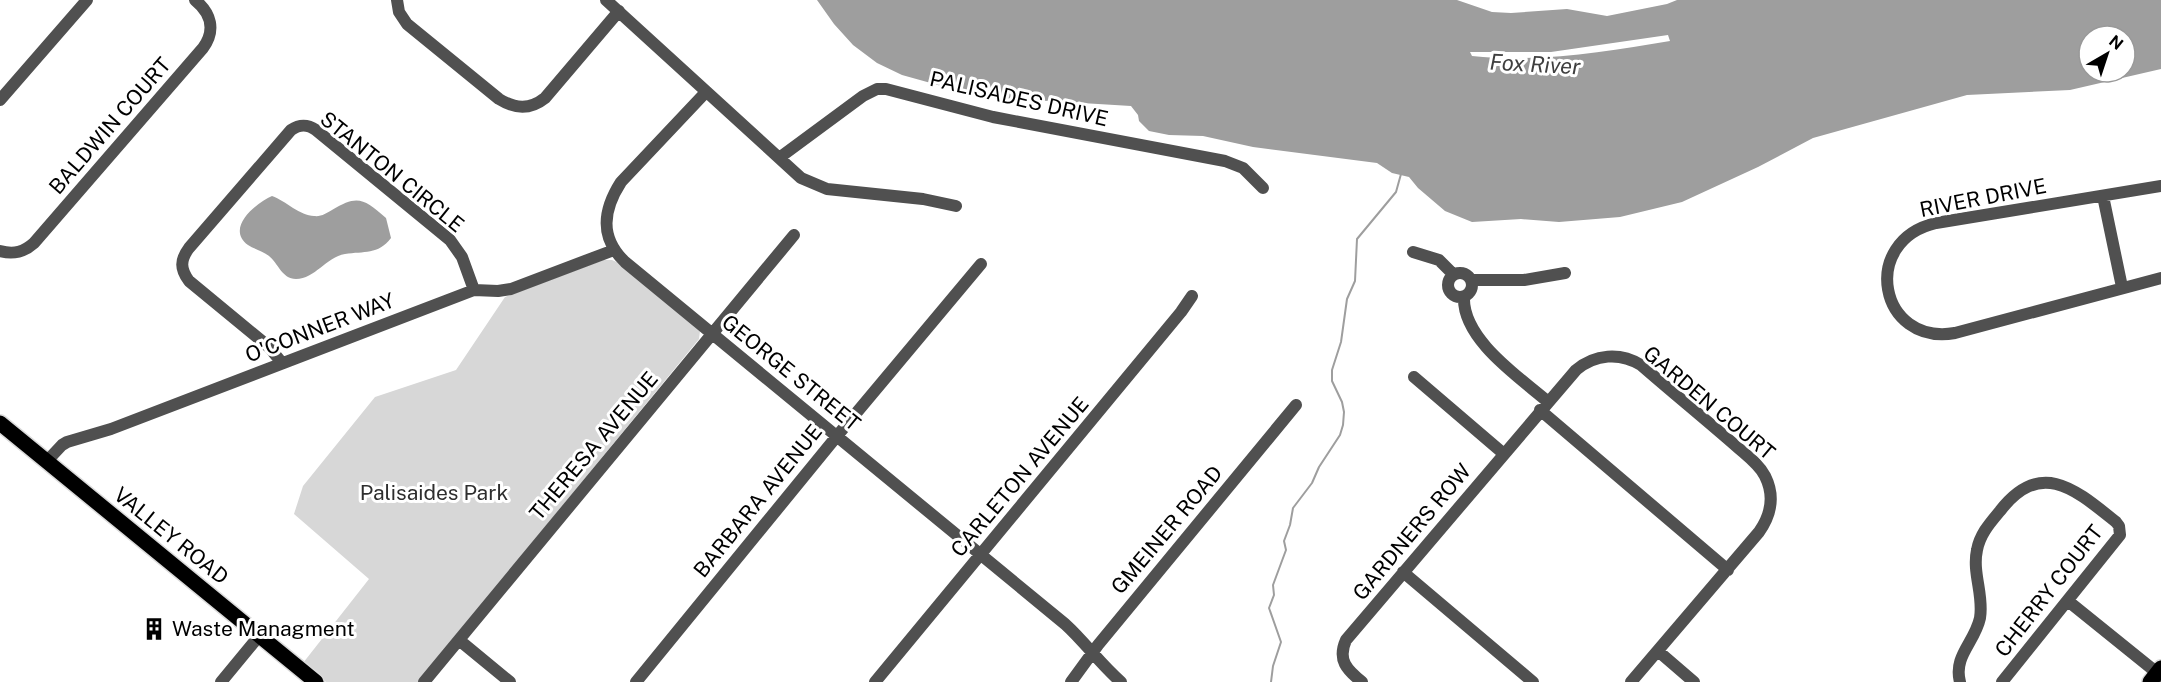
<svg xmlns="http://www.w3.org/2000/svg" width="2161" height="682" viewBox="0 0 2161 682" font-family="'Public Sans',sans-serif">
<style>
.green{fill:#d7d7d7}
.water{fill:#9e9e9e;fill-rule:evenodd}
.lines{fill:none;stroke-linecap:round;stroke-linejoin:round}
.stream{stroke:#9e9e9e;stroke-width:2}
.major-casing{stroke:#dbdbdb;stroke-width:18}
.minor{stroke:#505050;stroke-width:12}
.major{stroke:#000;stroke-width:15}
.labels{text-anchor:middle;stroke-width:6;stroke-linejoin:round;paint-order:stroke}
.street-label{font-size:21px;fill:#000;stroke:#fff}
.park-label{font-size:21px;fill:#2e2e2e;stroke:#fff}
.poi-label{font-size:21px;fill:#000;stroke:#fff;text-anchor:start}
.water-label{font-size:22px;font-style:italic;fill:#3f3f3f;stroke:#fff}
</style>
<rect width="100%" height="100%" fill="#fff"/>
<path class="green" d="M603 260H612L619 263 700 331 699 339 418 682H326L303 663 369 579 294 514 303 486 375 397 456 370 505 297Z"/>
<path class="water" d="M817 0H1457L1492 12 1511 13 1567 9 1607 16 1667 4 1677 0H2161V69L2070 90 1967 95 1813 138 1758 167 1682 202 1620 217 1559 222 1521 219 1472 222 1445 211 1418 188 1409 177 1392 173 1377 163 1253 147 1203 136 1169 135 1149 131 1139 121 1138 115 1131 106 981 97 902 75 877 63 853 45 834 24ZM1668 35 1670 41C1604 52 1539 63 1472 56L1470 52H1551ZM2089 36H2125V72H2089Z
M272 196C286 201 300 216 314 216 321 217 327 213 332 210 358 194 364 199 386 218L391 238C378 255 364 251 345 254 326 257 315 279 296 279 282 279 278 263 269 256 263 251 254 249 248 245 225 228 256 203 272 196Z"/>
<g class="lines">
<path class="stream" d="M1271 682 1273 666 1281 642 1269 608 1274 595 1273 585 1286 550 1284 541 1290 525 1293 508 1312 483 1319 467 1340 435 1343 425 1344 412 1342 402 1332 381V370L1341 342 1347 299 1355 281 1357 239 1396 192 1401 174"/>
<g class="major-casing">
<path id="major" d="M0 423 316 682
M2150 682 2161 668"/>
</g>
<path class="minor" d="M397 0 399 12 407 24 499 99C515 109 530 110 545 98L619 11
M606 0 801 178 827 189 923 199 956 206
M706 92 621 182C603 210 599 237 625 262L1065 624C1085 642 1100 664 1121 682
M0 100 87 0
M779 158 863 96 877 89H886L993 117 1225 161 1243 168 1263 188
M2161 186 1936 223C1859 241 1879 346 1955 333L2161 278
M2103 196 2122 287
M0 251C14 255 24 252 34 243L203 48C216 30 211 13 195 0
M1413 252 1439 260 1453 274
M1448 285a12 12 0 1 1 24 0a12 12 0 1 1-24 0Z
M1471 280H1524L1565 273
M1464 297C1462 339 1519 377 1547 401
M282 363 269 347 189 281C180 269 180 260 189 248L291 130C300 124 307 124 316 130L450 240 462 257 474 290
M1414 377 1504 454
M1540 410 1728 570
M47 461 62 445 67 442 111 429 474 290 498 291 511 289 614 250
M1403 572 1533 682
M2068 601 2161 676
M459 640 510 682
M1658 651 1694 682
M221 682 259 636
M424 682 794 235
M636 682 837 436 981 264
M875 682 1181 312 1192 296
M1071 682 1098 645 1296 405
M1362 682C1347 670 1337 660 1346 640L1576 370C1595 354 1620 352 1641 365 1672 392 1705 419 1736 446 1746 455 1759 464 1765 476 1775 496 1771 515 1759 532L1631 682
M1960 682C1953 656 1975 642 1980 618 1984 595 1972 573 1977 550 1980 534 1990 523 2000 511 2041 458 2076 490 2116 522L2119 526 2120 535 2002 682"/>
<use href="#major" class="major"/>
</g>
<defs>
<g id="building-bare" transform="scale(1.8)"><path d="M-4-6H4V6H1V3H-1V6H-4ZM-2.5-4.3h1.7v1.8h-1.7ZM.8-4.3h1.7v1.8H.8ZM-2.5-1h1.7V.8h-1.7ZM.8-1h1.7V.8H.8Z" fill="#000" stroke="#fff" stroke-width="2.5" paint-order="stroke"/></g>
</defs>
<g fill-rule="evenodd">
<use href="#building-bare" x="154" y="629"/>
</g>
<g class="labels">
<g class="street-label">
<text transform="translate(1019 99) rotate(13)" y="7">PALISADES DRIVE</text>
<text transform="translate(110 126) rotate(-49)" y="7">BALDWIN COURT</text>
<text transform="translate(392 172) rotate(39)" y="7">STANTON CIRCLE</text>
<text transform="translate(1983 198) rotate(-11)" y="7">RIVER DRIVE</text>
<text transform="translate(320 328) rotate(-21)" y="7">O'CONNER WAY</text>
<text transform="translate(791 373) rotate(39)" y="7">GEORGE STREET</text>
<text transform="translate(1709 403) rotate(40)" y="7">GARDEN COURT</text>
<text transform="translate(594 446) rotate(-50)" y="7">THERESA AVENUE</text>
<text transform="translate(1020 477) rotate(-50)" y="7">CARLETON AVENUE</text>
<text transform="translate(758 501) rotate(-51)" y="7">BARBARA AVENUE</text>
<text transform="translate(1167 530) rotate(-50)" y="7">GMEINER ROAD</text>
<text transform="translate(1412 532) rotate(-50)" y="7">GARDNERS ROW</text>
<text transform="translate(171 536) rotate(39)" y="7">VALLEY ROAD</text>
<text transform="translate(2049 591) rotate(-52)" y="7">CHERRY COURT</text>
</g>
<g class="park-label">
<text x="434" y="500">Palisaides Park</text>
</g>
<g class="poi-label">
<text x="172" y="636">Waste Managment</text>
</g>
<g class="water-label">
<text transform="translate(1535 64) rotate(3)" y="8">Fox River</text>
</g>
</g>
<g transform="translate(2107 54) rotate(39)"><circle r="28" fill="#ffffff" stroke="#999999" stroke-width="1.5"/>
<path d="M0-4.5L10 22L0 15L-10 22Z" fill="#000000"/>
<text y="-9" font-size="16" font-weight="bold" text-anchor="middle" fill="#000000">N</text>
</g>
</svg>
